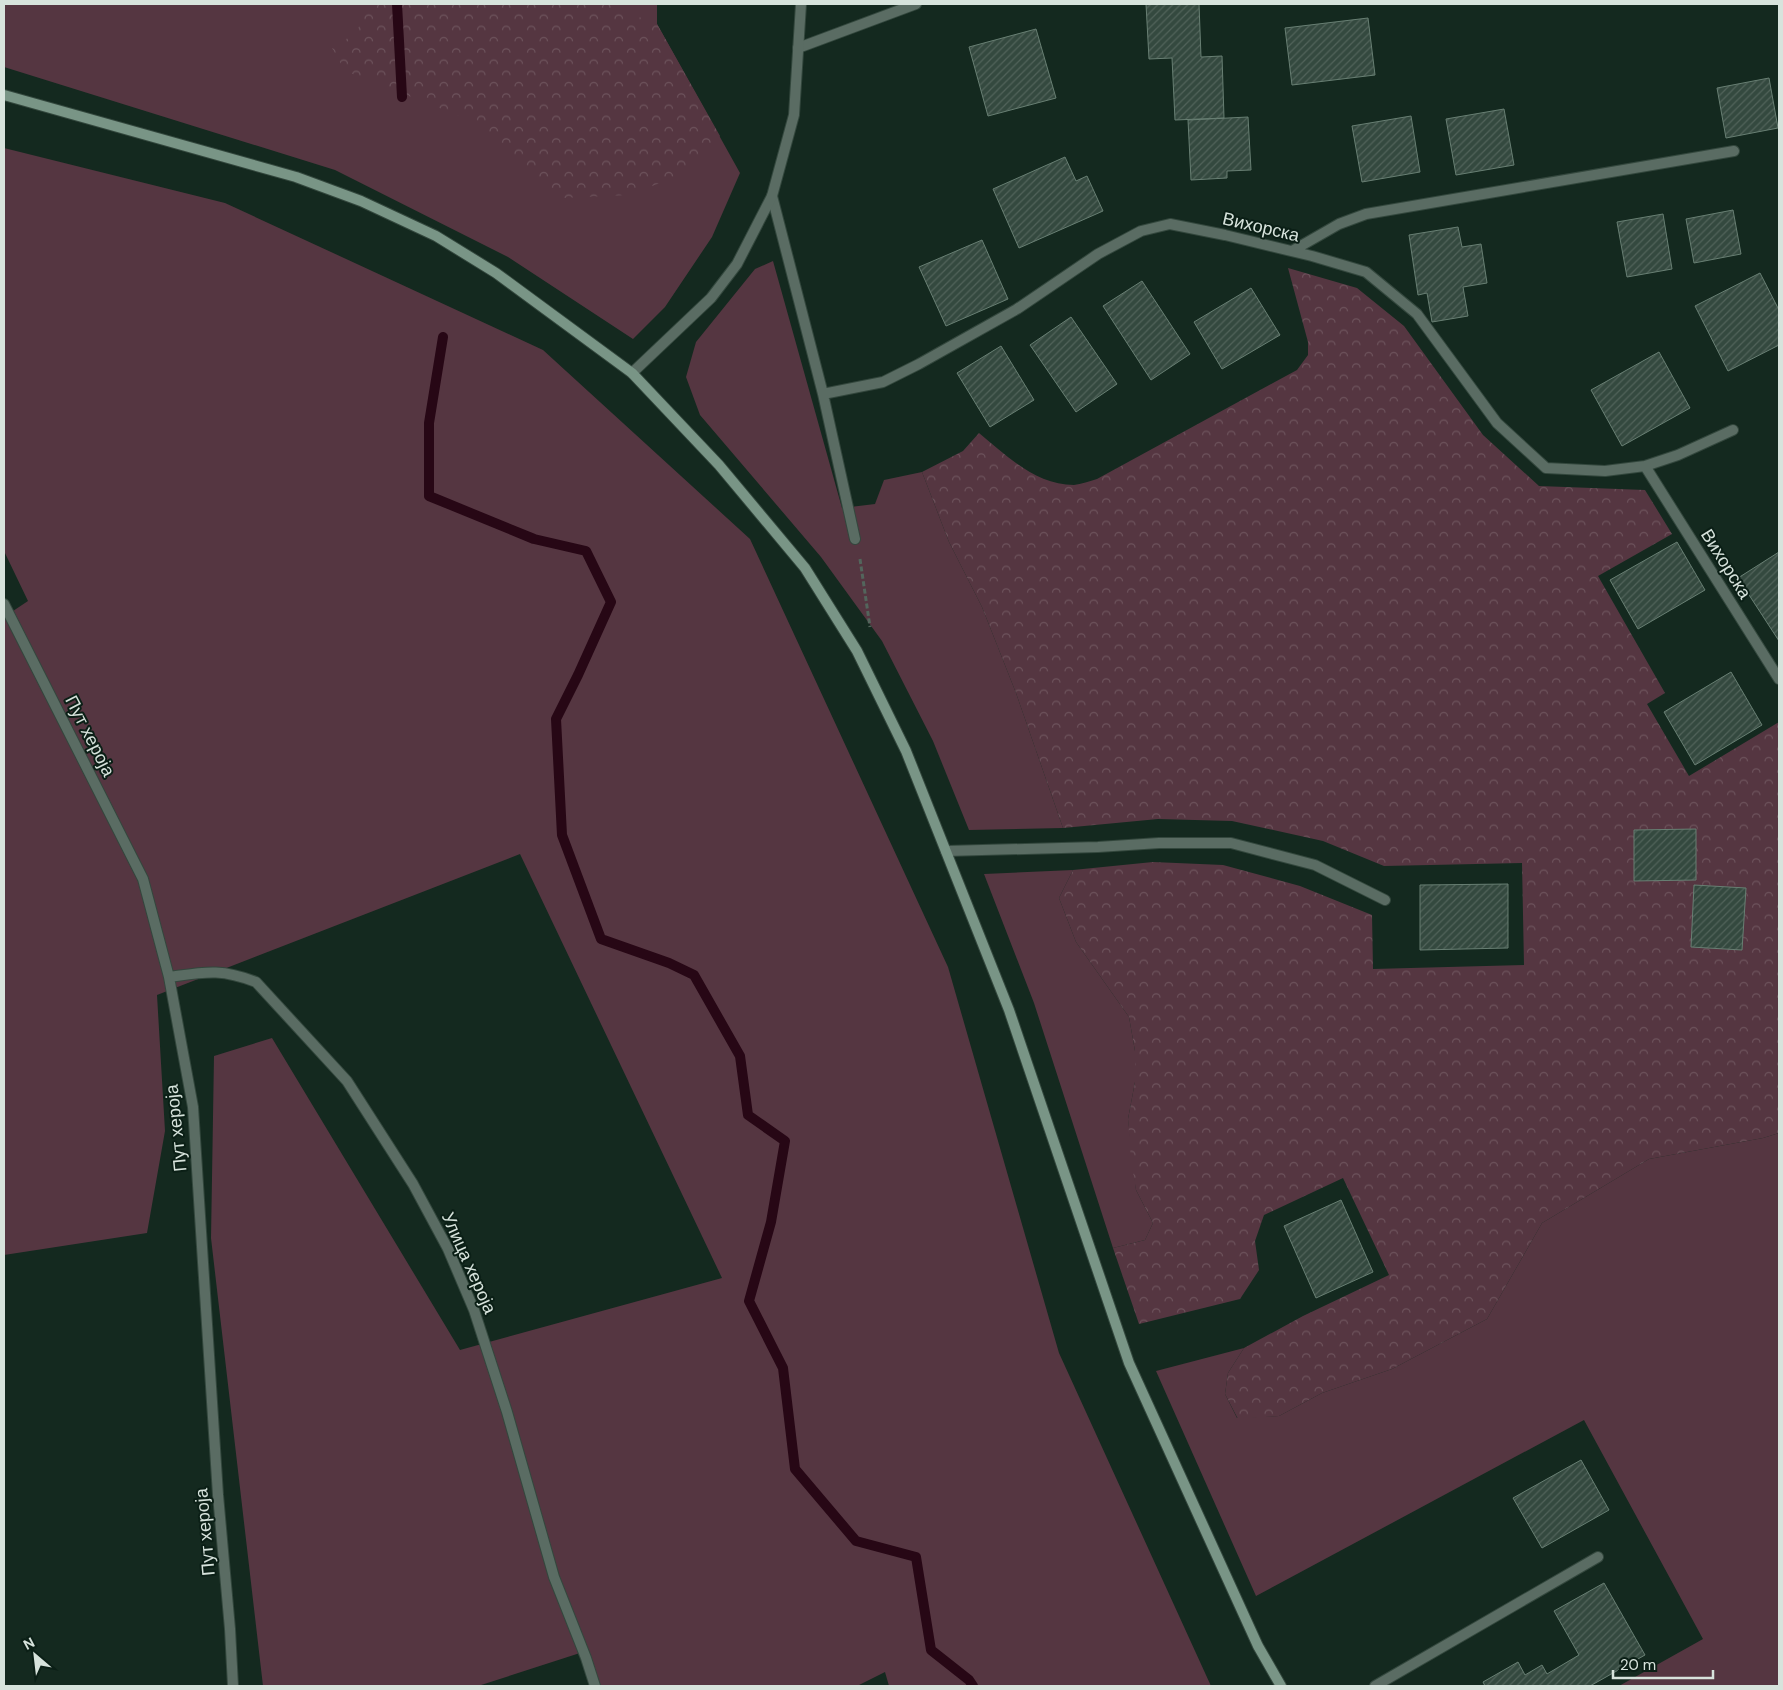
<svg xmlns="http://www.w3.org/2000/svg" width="1783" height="1690" viewBox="0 0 1783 1690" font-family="'DM Sans',sans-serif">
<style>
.grass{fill:#553641}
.forest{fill:url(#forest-crowns)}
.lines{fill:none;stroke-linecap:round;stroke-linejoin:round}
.stream{stroke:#270715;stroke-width:10}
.building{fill:url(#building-hatch);stroke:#687f73}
.service-casing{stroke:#33473d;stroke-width:12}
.minor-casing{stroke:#33473d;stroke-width:12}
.tertiary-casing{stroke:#33473d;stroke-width:12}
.secondary-casing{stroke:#33473d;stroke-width:12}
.path{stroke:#53655c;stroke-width:3;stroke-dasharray:5 2.5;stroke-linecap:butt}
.service{stroke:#5a6c63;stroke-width:10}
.minor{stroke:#5a6c63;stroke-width:10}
.tertiary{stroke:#5a6c63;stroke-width:10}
.secondary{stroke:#799586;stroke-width:10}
.labels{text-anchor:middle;stroke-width:4;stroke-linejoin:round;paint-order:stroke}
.street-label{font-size:18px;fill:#d7e3dc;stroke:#0b1f16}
</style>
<defs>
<pattern id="forest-crowns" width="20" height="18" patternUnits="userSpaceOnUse" patternTransform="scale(1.25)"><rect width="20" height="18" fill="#553641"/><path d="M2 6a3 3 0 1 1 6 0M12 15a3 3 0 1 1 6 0" fill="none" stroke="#6d535c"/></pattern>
<pattern id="building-hatch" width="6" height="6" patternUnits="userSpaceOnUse" patternTransform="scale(1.25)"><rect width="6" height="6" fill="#34493f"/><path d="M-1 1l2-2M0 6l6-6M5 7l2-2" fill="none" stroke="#51635a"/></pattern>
</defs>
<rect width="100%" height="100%" fill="#14291f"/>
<path class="grass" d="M4 4H657V24L740 173 712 237 665 307 633 339 508 257 335 170 4 67Z
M4 148 225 203 543 350 750 539 948 967 1059 1353 1211 1686H889L885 1672 857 1686H590L580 1653 478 1686H263L211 1238 214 1056 272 1038 460 1350 722 1278 520 854 157 995 165 1131 147 1233 4 1255V617L28 601 4 551Z
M773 261 842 508 875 504 884 480 922 472 949 542 982 607 1016 693 1063 828 969 830 933 741 882 641 821 557 700 415 686 377 696 342 755 269Z
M1073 870 1059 898 1076 942 1129 1017 1135 1051V1082L1128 1119 1136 1190 1153 1223 1145 1240 1113 1248 1034 1003 984 874Z
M1779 1133V1686H1619L1703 1639 1584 1420 1256 1596 1156 1371 1244 1348 1228 1373 1225 1394 1237 1418 1279 1416 1322 1393 1392 1369 1487 1319 1542 1223 1649 1159 1763 1138Z"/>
<path class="forest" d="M361 4H611L613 7 657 24 720 136 690 171 630 195 561 198 465 118 345 71 332 48C351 36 366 31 361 4Z
M1288 268 1357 288 1404 326 1483 435 1539 486 1645 490 1672 534 1598 576 1665 693 1647 704 1689 776 1779 722V1133L1763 1138 1649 1159 1542 1223 1487 1319 1392 1369 1322 1393 1279 1416 1238 1419 1225 1394 1228 1373 1244 1348 1303 1316 1389 1275 1343 1178 1264 1215 1255 1241 1259 1270 1240 1299 1139 1324 1113 1248 1145 1240 1153 1223 1136 1190 1131 1160 1128 1119 1135 1082V1051L1129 1017 1076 942 1059 898 1073 870 1153 862 1223 865 1300 886 1372 915 1373 969 1524 965 1522 863 1384 866 1323 841 1232 821 1158 819 1063 828 1016 693 982 607 949 542 922 472 963 451 979 433C1007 456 1036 485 1074 485 1081 484 1090 481 1097 479L1273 383 1297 370 1308 355V342Z"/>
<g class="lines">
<path class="stream" d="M397 4 402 97
M443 337 429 423V496L534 539 586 551 611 602 578 675 556 719 562 835 601 939 669 963 694 975 740 1056 748 1115 785 1141 771 1222 749 1301 783 1368 795 1469 856 1541 916 1557 931 1650 969 1680 973 1686"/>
</g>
<path class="building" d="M1146 4H1199L1201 57 1222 56 1224 118 1175 120 1172 58 1149 59Z
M1368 18 1375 75 1292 85 1285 28Z
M1036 29 1056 98 988 116 969 47Z
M1769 78 1778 128 1726 138 1717 88Z
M1504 109 1514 165 1456 175 1446 119Z
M1411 116 1420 172 1362 182 1352 126Z
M1248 117 1251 170 1227 171V178L1191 180 1188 120Z
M1065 157 1076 181 1087 176 1103 211 1019 248 993 189Z
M1733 210 1741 254 1694 263 1686 219Z
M1663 214 1672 269 1627 277 1617 222Z
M1458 227 1462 247 1481 244 1487 283 1463 287 1468 316 1432 322 1427 293 1418 295 1409 235Z
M982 240 1008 299 946 326 919 267Z
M1760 273 1779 310V345L1728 371 1695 306Z
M1142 281 1190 354 1151 380 1103 306Z
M1251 288 1280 335 1222 369 1194 322Z
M1071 317 1117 384 1076 412 1030 345Z
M1001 346 1034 400 990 427 957 373Z
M1659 352 1690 408 1622 446 1591 390Z
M1677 542 1705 590 1638 629 1610 580Z
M1779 552V641L1738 578Z
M1731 672 1762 725 1695 765 1664 712Z
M1696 829V880L1634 881V830Z
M1508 884V948L1420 950V885Z
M1694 885 1746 888 1742 950 1691 947Z
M1341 1200 1373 1272 1316 1298 1284 1226Z
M1581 1460 1609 1510 1542 1548 1513 1498Z
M1604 1583 1645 1655 1590 1686H1485L1483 1682 1518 1662 1525 1675 1542 1665 1547 1674 1579 1655 1554 1611Z"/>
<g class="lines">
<g class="service-casing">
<path id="service" d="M946 851 1098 847 1159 843H1231L1315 865 1385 900
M1375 1686 1598 1557"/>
</g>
<g class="minor-casing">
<path id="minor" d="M798 48 916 4
M772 196 823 394 855 539
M1292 251 1339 224 1366 214 1734 151
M823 394 883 382 919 364 1017 309 1098 254 1141 231 1170 224 1225 235 1312 256 1366 272 1417 314 1497 423 1546 468 1605 471 1645 466 1678 455 1733 430
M1645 466 1779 679
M4 604 143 879 169 977 193 1107 218 1495 230 1629 233 1686
M169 977C205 972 220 968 256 982L347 1081 413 1184 448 1249 474 1310 507 1412 554 1577 586 1658 595 1686"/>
</g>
<g class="tertiary-casing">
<path id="tertiary" d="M632 373 711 298 737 264 772 196 794 115 801 4"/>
</g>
<g class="secondary-casing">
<path id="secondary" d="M4 95 296 177 361 201 436 236 496 273 632 373 719 465 805 568 857 651 906 751 1009 1010 1129 1363 1258 1646 1281 1686"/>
</g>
<path class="path" d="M860 559 870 627"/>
<use href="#service" class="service"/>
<use href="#minor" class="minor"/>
<use href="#tertiary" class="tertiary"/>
<use href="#secondary" class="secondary"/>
</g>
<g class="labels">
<g class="street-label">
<text transform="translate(1261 227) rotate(13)" y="6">Вихорска</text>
<text transform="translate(1726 564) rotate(58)" y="6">Вихорска</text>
<text transform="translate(90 736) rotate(63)" y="6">Пут хероја</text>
<text transform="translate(176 1128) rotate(-96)" y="6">Пут хероја</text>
<text transform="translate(469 1263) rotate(66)" y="6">Улица хероја</text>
<text transform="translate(205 1532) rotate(-95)" y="6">Пут хероја</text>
</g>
</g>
<rect width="1783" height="1690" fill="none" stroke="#d7e3dc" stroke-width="10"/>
<g transform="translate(35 1655) rotate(332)" stroke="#0b1f16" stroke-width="4" paint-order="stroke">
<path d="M0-4L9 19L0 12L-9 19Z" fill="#d7e3dc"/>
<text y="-8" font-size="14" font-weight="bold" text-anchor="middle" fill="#d7e3dc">N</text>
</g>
<path d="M1613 1670v8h100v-8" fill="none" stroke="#d7e3dc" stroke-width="2.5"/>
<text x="1620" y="1670" font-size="15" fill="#d7e3dc" stroke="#0b1f16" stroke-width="4" paint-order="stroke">20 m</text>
</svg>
